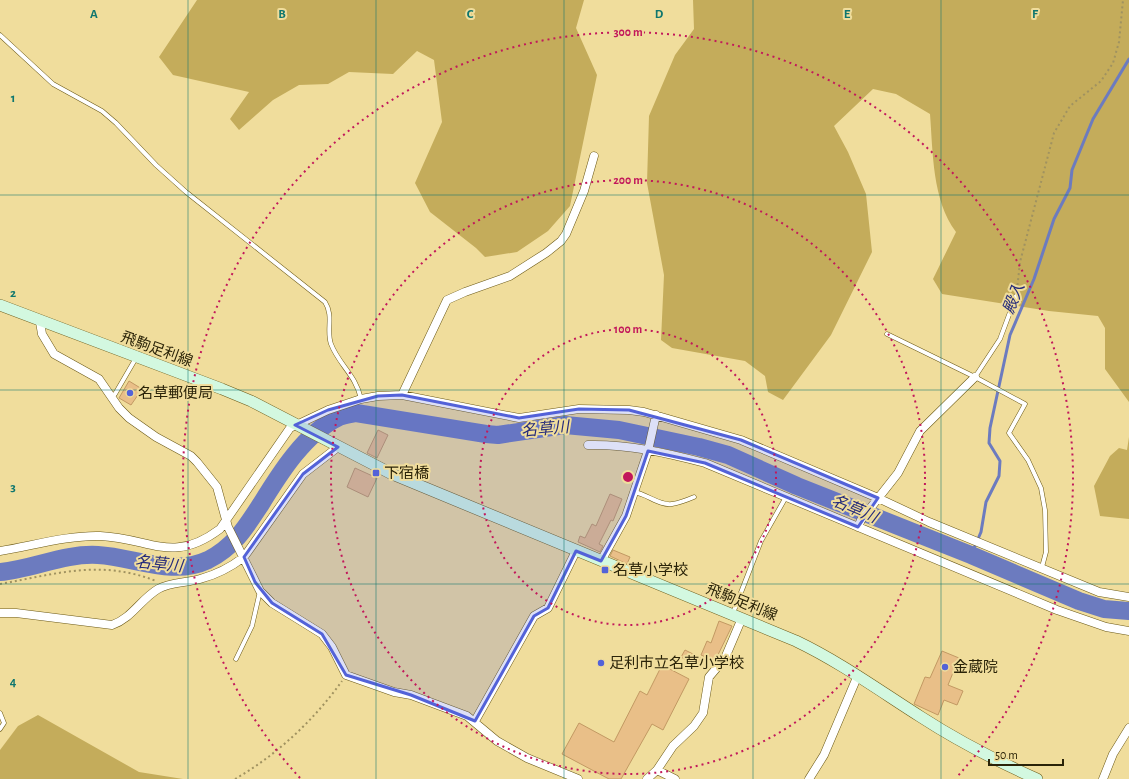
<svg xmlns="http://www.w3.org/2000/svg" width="1129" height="779" viewBox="0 0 1129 779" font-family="'Alegreya Sans','Noto Sans JP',sans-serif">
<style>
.forest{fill:#c4ac5b}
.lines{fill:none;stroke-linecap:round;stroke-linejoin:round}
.stream{stroke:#6c7bbf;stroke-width:3}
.river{stroke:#6c7bbf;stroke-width:18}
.building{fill:#e9bf88;stroke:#c29963}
.lane-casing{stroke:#6b5916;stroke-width:5}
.street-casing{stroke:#6b5916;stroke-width:9}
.secondary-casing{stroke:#6b5916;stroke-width:12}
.path{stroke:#a09260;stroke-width:2;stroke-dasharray:2 3;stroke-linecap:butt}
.lane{stroke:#fff;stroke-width:4}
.street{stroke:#fff;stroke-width:8}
.secondary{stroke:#d3f8e0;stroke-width:11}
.marked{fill:#5362d8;fill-opacity:0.2;stroke:#5362d8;stroke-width:3;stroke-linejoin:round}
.grid{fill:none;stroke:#0f766e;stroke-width:1;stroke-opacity:0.55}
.ring{fill:none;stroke:#c2185b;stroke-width:2;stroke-dasharray:2 4}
.poi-dot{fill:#5362d8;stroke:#f0dd9c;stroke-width:1.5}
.labels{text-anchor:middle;stroke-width:4;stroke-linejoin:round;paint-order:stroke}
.street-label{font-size:15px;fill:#2a2308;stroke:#f0dd9c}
.poi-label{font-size:15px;fill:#2a2308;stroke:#f0dd9c;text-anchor:start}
.water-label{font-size:16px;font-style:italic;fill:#252b7b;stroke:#f0dd9c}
.grid-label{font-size:13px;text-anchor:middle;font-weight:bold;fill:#0f766e;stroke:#f0dd9c;stroke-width:4;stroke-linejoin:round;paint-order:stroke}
.centre{fill:#c2185b;stroke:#f0dd9c;stroke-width:2}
.ring-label{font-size:12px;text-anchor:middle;font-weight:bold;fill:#c2185b;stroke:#f0dd9c;stroke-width:4;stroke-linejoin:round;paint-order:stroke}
</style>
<rect width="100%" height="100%" fill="#f0dd9c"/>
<path class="forest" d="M197 0H584L576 28 597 75 570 206 548 231 517 252 485 257 476 248 430 212 415 183 442 122 434 60 417 51 393 74 349 72 328 84 299 85 273 100 239 130 230 119 249 92 173 75 159 57Z
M693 0H1129V402L1105 369V328L1098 316 1049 311 942 294 933 279 956 232C932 200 933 152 930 114L896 94 873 89 834 126 848 152 866 194 872 252 831 335 783 400 768 392 765 376 745 361 672 348 661 340 664 275 647 183 649 116 675 55 694 29Z
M1129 437V519L1100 516 1094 486 1110 456 1119 448 1127 450Z
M38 715 139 772 183 779H0V750L18 726Z"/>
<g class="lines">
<path class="stream" d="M971 555 981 532 986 502 999 476 1000 461 989 443 990 428 1010 335 1034 279 1054 219 1070 188 1072 170 1093 119 1129 59"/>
<path class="river" d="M0 572C33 569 64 553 98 555 135 557 172 577 208 560 234 547 246 527 261 504 280 473 305 433 339 417 344 415 351 414 356 413L486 434 498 435 565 425 619 430 699 447 728 455 797 486 971 555 1079 601 1104 609 1129 611"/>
</g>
<path class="building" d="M129 381 142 389 131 405 119 398Z
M378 430 388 435 377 458 367 453Z
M355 468 377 478 368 497 347 487Z
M610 494 622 499 613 521 611 520 599 544 603 546 600 552 578 542 580 536 585 538 592 524 596 526Z
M613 550 630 557 627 564 610 556Z
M719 621 732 626 715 661 701 655 707 641 711 643Z
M685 650 703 659 699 667 681 657Z
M942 651 959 658 948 685 963 691 957 705 944 700 938 715 914 704 925 677 930 678Z
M662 665 689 679 663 730 652 724 621 779H609L562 754 579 723 614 742 640 691 647 695Z"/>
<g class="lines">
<g class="lane-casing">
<path id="lane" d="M0 35 53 84 102 111 116 123 156 165 186 192 325 302C334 316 326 330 331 344 339 365 356 375 361 399
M887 334 975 377 1025 404 1009 433 1028 460 1041 488 1045 510 1046 552 1042 567
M975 377 1000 339 1016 296
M112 396 115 394 136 358
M634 492C647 494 660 506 672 504 679 503 687 500 694 497
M733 613 761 541 786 497
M236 659 252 626 260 591
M0 713 4 723 0 729"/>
</g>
<g class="street-casing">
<path id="street" d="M40 322 42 334 54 354 99 379 119 408 129 418 156 437 191 456 197 462 217 487 228 527 260 591 272 603 322 634 332 647 346 675 394 692 411 695 467 716 497 741 527 758 578 779
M402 395 447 300 465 292 510 276 546 253 561 241 566 234 584 191 594 156
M588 445C628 444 667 453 705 463L1057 610 1106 627 1129 631
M858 527 861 520 898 473 920 431 975 377
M0 551C31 546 69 535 100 536 151 538 172 565 220 529L290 428 328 410 361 399 378 396 402 395 519 418 579 409 629 410 644 412 741 440 878 498 929 522 1099 592 1129 597
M601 561 626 516 648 451 656 415
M0 613H16L112 625C132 618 140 600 158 589 170 582 186 583 200 579 215 575 231 567 244 557L303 474 338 447
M475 721 534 616 548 608 576 551
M657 770 675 779
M647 779 657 770 673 746 694 726 703 713 709 677 725 658 742 618
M809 779 824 755 858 675
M1103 779 1113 754 1129 728"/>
</g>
<g class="secondary-casing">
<path id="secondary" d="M0 305 222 389 251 401 392 474 796 641C840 662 880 691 921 717 958 741 997 761 1037 779"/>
</g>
<path class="path" d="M1017 290 1020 262 1054 133 1070 106 1101 81 1113 63 1119 42 1123 0
M0 584C56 574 100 559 156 581
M235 779C277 755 314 720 342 681"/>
<use href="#lane" class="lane"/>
<use href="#street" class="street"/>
<use href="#secondary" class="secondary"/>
</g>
<path class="marked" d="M402 395 519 418 579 409 629 410 741 440 878 498 858 527 705 463 648 451 626 516 601 561 576 551 548 608 534 616 475 721 411 695 346 675 322 634 272 603 255 582 244 557 303 474 338 447 295 425 328 410 378 396Z"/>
<path class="grid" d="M188 0V779M376 0V779M564 0V779M753 0V779M941 0V779M0 195H1129M0 390H1129M0 584H1129"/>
<g class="ring">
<circle cx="628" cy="477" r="148"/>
<circle cx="628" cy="477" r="297"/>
<path d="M300 778A445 445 0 1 1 956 778"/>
</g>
<g class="poi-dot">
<circle cx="130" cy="393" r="4"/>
<rect x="372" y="469" width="8" height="8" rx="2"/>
<rect x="601" y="566" width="8" height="8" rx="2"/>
<circle cx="601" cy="663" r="4"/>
<circle cx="945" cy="667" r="4"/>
</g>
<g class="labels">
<g class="street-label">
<text transform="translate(157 349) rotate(20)" y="5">飛駒足利線</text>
<text transform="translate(742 602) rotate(22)" y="5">飛駒足利線</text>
</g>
<g class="poi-label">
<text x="138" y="398">名草郵便局</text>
<text x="384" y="478">下宿橋</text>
<text x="613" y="575">名草小学校</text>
<text x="609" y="668">足利市立名草小学校</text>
<text x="953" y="672">金蔵院</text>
</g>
<g class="water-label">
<text transform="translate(1013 298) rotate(-68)" y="6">殿入</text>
<text transform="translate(545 428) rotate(-5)" y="6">名草川</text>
<text transform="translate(855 508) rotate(23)" y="6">名草川</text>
<text transform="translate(159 563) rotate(6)" y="6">名草川</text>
</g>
</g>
<g class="grid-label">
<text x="94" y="18">A</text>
<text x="282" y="18">B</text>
<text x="470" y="18">C</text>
<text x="659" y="18">D</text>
<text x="847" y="18">E</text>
<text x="1035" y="18">F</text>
<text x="13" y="102">1</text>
<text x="13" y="297">2</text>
<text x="13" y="491">3</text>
<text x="13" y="686">4</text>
</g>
<circle cx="628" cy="477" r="6" class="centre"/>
<g class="ring-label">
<text x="628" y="36">300 m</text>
<text x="628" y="184">200 m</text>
<text x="628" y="333">100 m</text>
</g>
<path d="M989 759v6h74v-6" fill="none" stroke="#2a2308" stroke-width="2"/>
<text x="995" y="759" font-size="12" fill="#2a2308" stroke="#f0dd9c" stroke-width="3" paint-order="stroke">50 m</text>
</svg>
